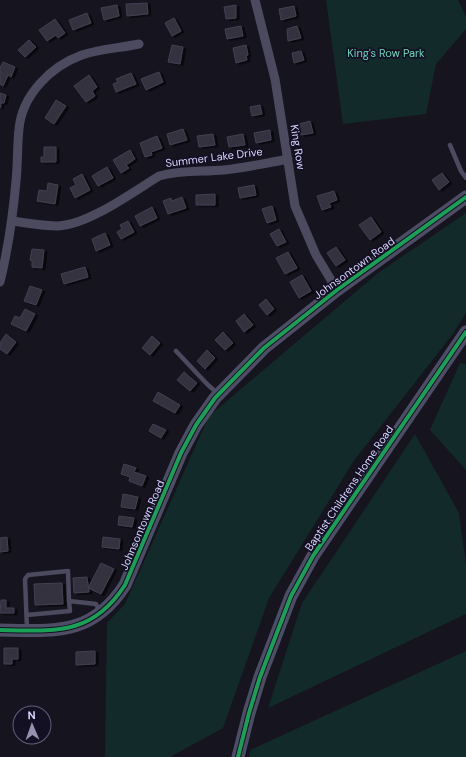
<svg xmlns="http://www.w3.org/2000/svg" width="466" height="757" viewBox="0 0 466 757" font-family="'DM Sans',sans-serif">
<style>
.green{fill:#132a2a}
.building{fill:#343241;stroke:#433f52;filter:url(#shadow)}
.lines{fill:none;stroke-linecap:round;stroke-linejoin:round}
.lane{stroke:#4b4a5f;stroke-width:4.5}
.street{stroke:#4b4a5f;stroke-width:9}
.secondary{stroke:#4e4d65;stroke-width:13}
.cycleway-casing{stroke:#131023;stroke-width:6}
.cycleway{stroke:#1a9f57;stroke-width:4}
.labels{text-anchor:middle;stroke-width:3.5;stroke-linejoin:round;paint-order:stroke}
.park-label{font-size:11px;fill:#66d7bc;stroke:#131023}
.street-label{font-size:11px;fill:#dad5fc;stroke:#131023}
</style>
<defs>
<filter id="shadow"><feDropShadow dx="3" dy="1.5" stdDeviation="0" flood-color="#0009"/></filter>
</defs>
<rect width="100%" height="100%" fill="#16141f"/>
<path class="green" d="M326 0H458L466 17V29L436 64 426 114 343 124Z
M466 213V313L452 335 353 462 269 598 223 728 170 757H105L107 623 125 604 209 416 378 273Z
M460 363 466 364V470L430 430Z
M415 434 459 513 466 565V614L268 708 302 603Z
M466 651V757H249L250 750Z"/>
<path class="building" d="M147 3 148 14 127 16 126 4Z
M117 5 119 16 104 20 101 8Z
M236 5V18L226 19 224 7Z
M294 6 296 16 281 20 279 9Z
M87 13 91 23 73 30 69 20Z
M174 18 181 31 172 36 165 23Z
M55 19 65 33 58 38 56 35 47 41 39 30Z
M241 26 243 36 227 39 225 29Z
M297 26 301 38 288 41 287 29Z
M29 40 36 47 25 57 18 50Z
M172 45 183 47 180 64 168 62Z
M246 45 248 55 246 56 247 60 236 63 233 48Z
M301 51 304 60 294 63 292 53Z
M3 62 15 67 11 77 8 75 3 86 0 84V68Z
M159 72 163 82 146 90 141 79Z
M131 73 136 84 116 92 113 84 118 82 116 79Z
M89 75 97 87 92 91 95 96 86 102 74 86Z
M0 93 6 95 4 103H1L0 108Z
M56 100 66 106 54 124 45 118Z
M260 105 262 114 252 116 250 107Z
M310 121 313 133 301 135 299 124Z
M183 129 187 140 170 145 167 134Z
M270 130 271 140 256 143 254 133Z
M213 134 215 145 199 147 197 136Z
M243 134 245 145 229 147 227 137Z
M157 136 162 148 151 152 152 155 145 157 140 143Z
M44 147H56V162H41V157H44Z
M130 150 135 159 126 165 129 168 121 173 113 160Z
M107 167 113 178 98 186 92 176Z
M442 173 449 182 439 190 432 180Z
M82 174 90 190 75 198 70 188 76 185 73 179Z
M48 183 58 185 55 204 37 201 39 190 47 191Z
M254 185 256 195 240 198 238 188Z
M334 191 337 200 329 203 331 207 322 210 317 196Z
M215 194V205H196V195Z
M182 197 186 208 168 214 163 201 171 198 172 201Z
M272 206 276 220 267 223 262 209Z
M152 207 157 218 140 226 135 216Z
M371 217 381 232 370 240 359 225Z
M128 221 134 232 121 239 117 232 122 229 120 225Z
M279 229 286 242 277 246 270 234Z
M105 233 110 245 96 251 92 239Z
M336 247 345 260 336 266 327 253Z
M32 249 44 250 42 268 32 267V261L30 260Z
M288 252 297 268 285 274 276 258Z
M85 267 88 277 64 284 61 274Z
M302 275 311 291 299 298 290 282Z
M30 286 42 290 36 305 24 301Z
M266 299 274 309 267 315 259 305Z
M25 309 35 314 26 331 11 324 15 316 20 318Z
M244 314 253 325 244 332 236 321Z
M223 332 233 343 225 350 215 340Z
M6 334 16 342 7 354 0 349V343Z
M152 336 160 343 150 355 142 348Z
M207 350 215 358 205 369 197 361Z
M184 372 197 383 190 391 177 380Z
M158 392 180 405 175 413 153 401Z
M153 424 166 430 161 438 149 431Z
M124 464 136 468 134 472 146 476 142 486 129 481 130 477 121 474Z
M123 494 138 497 135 509 121 507Z
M119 516 134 518 132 527 118 525Z
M7 537 8 551 0 552V538Z
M103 537 120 539 119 549 102 547Z
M101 563 114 569 101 594 88 588Z
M87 577 89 592 74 593 73 578Z
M62 583 63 604 35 605 34 584Z
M1 600H6V608H14V613H0Z
M4 648H18V659H12V664H4Z
M95 651V664L76 665V652Z"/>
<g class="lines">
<path class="lane" d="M450 145 461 171 466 178
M176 351 207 384 217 393
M27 615 70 611 69 601
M27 629 25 579 28 575 68 571 69 601 96 604 100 612"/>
<path class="street" d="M255 0 275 79 295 206 316 255 337 290
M12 221C27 223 43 226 58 226 88 225 133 192 159 176 181 170 201 172 224 170 245 168 267 163 288 159
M0 282C8 249 13 215 16 181 18 164 17 146 19 129 22 95 51 66 82 55 99 49 120 48 139 44"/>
<path class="secondary" d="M0 630C55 631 92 636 125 585L181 453 196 425 215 398 264 348 337 290 466 197
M238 757 249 713 260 677 291 596 313 556 466 332"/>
<g class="cycleway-casing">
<path id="cycleway" d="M0 630C55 631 92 636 125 585L181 453 196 425 215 398 264 348 337 290 466 197
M238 757 249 713 260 677 291 596 313 556 466 332"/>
</g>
<use href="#cycleway" class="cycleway"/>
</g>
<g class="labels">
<g class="park-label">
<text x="386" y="57">King's Row Park</text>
</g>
<g class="street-label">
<text transform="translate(298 147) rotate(81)" y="4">King Row</text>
<text transform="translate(214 157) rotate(-7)" y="4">Summer Lake Drive</text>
<text transform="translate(354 268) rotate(-36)" y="4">Johnsontown Road</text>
<text transform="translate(349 488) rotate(-56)" y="4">Baptist Childrens Home Road</text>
<text transform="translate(142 525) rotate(-67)" y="4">Johnsontown Road</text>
</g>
</g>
<g transform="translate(32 725) rotate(358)"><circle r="19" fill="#131023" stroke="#635f7a"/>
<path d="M0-3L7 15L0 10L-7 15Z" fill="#9591af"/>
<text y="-6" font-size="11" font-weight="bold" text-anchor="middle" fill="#dad5fc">N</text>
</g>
</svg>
